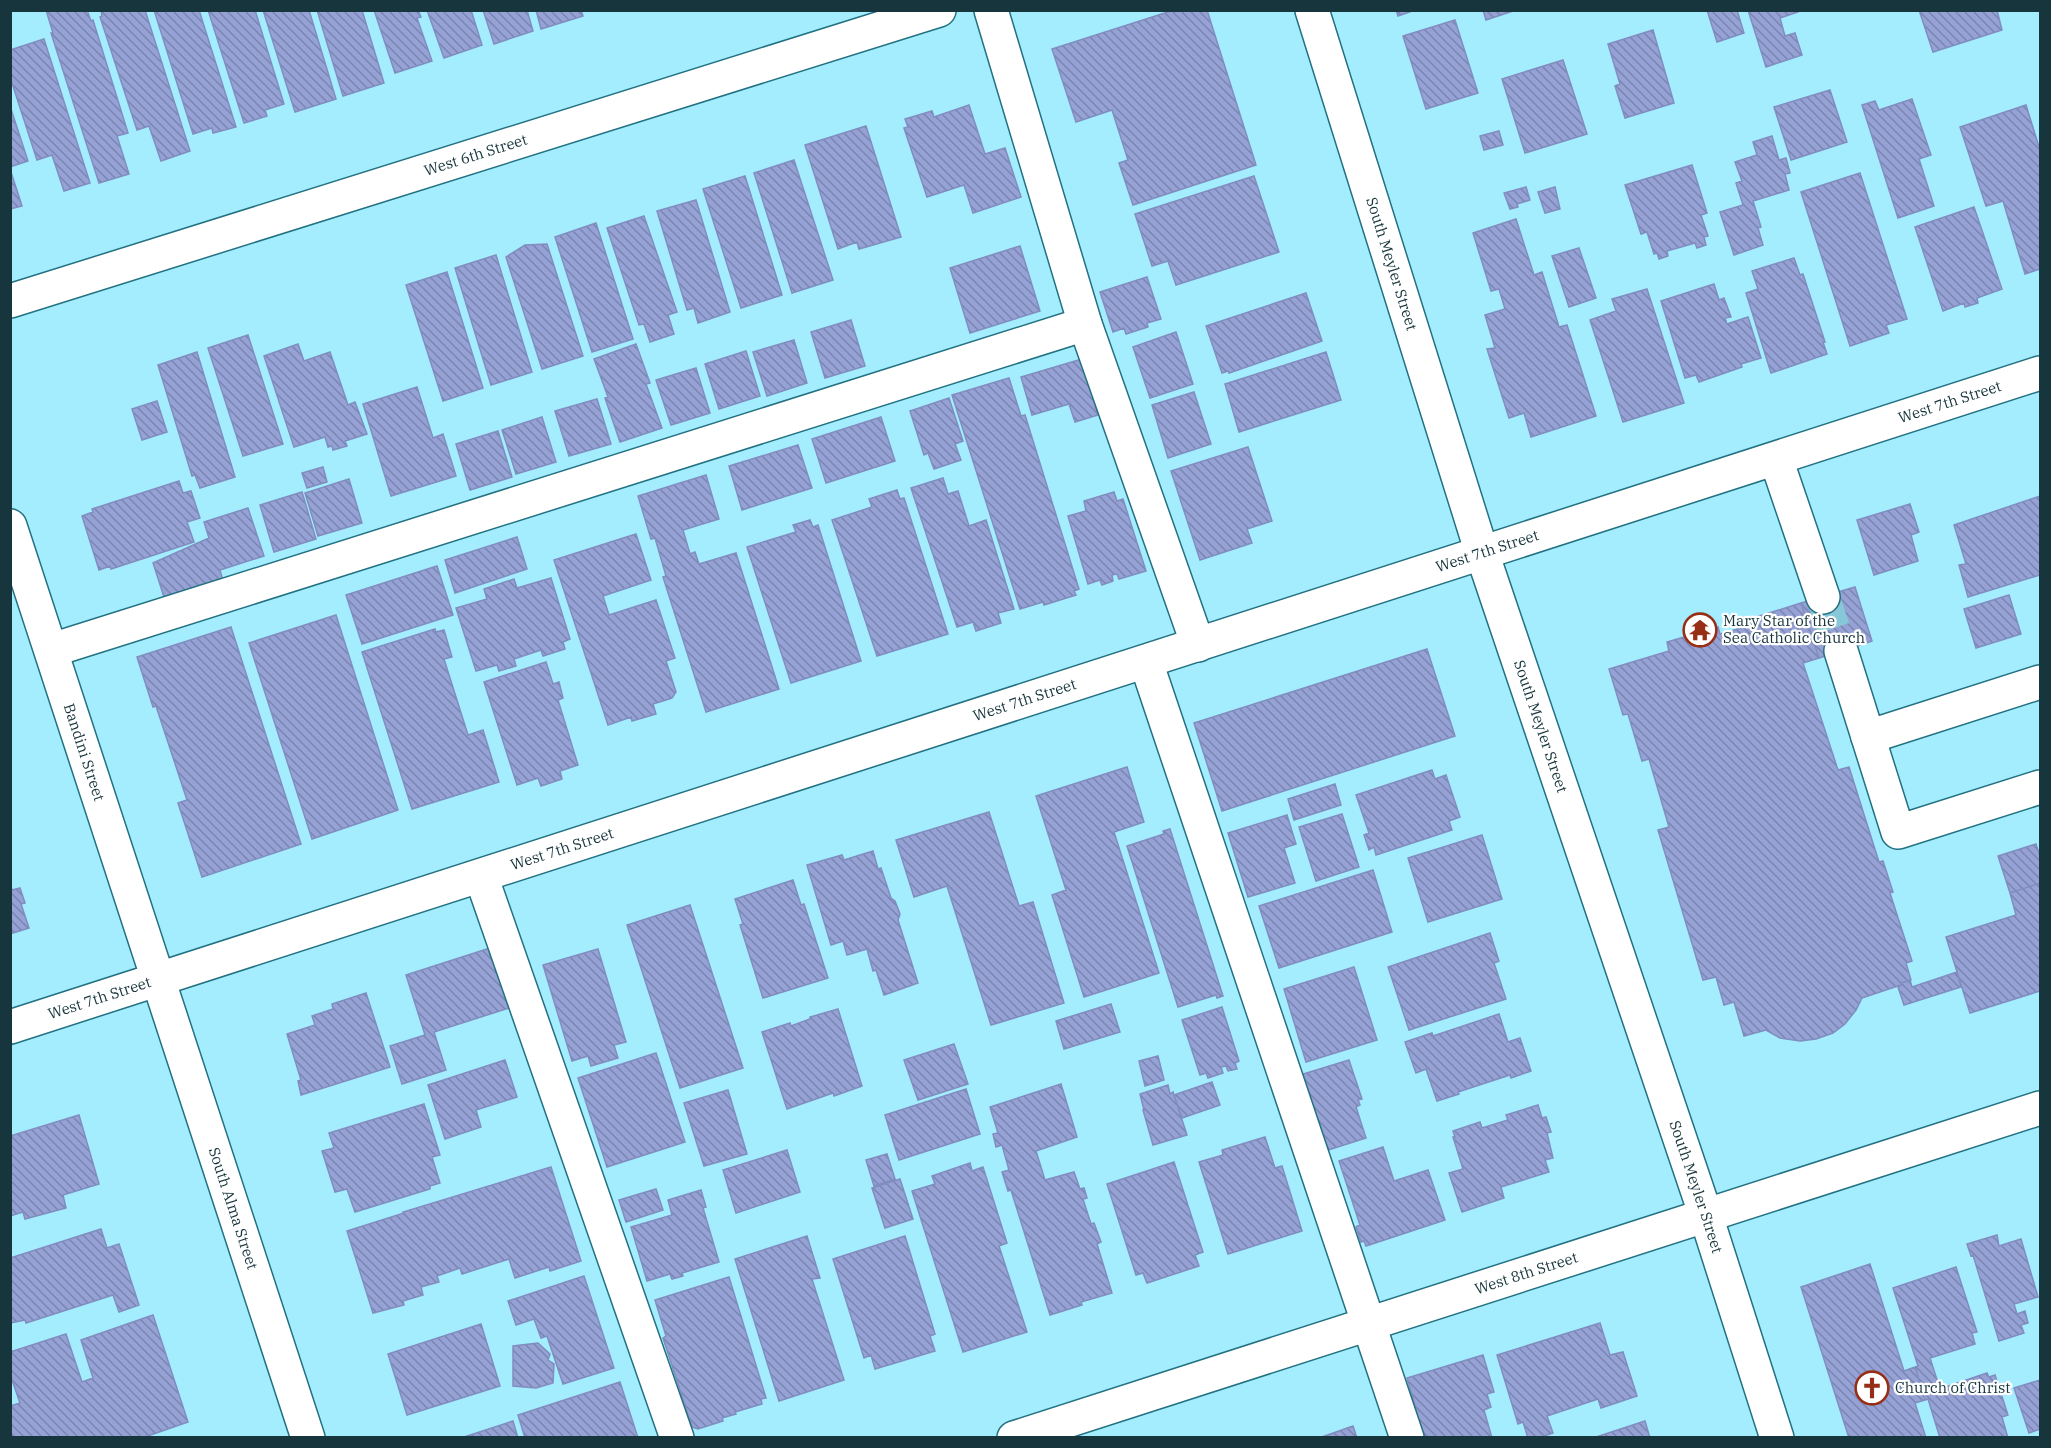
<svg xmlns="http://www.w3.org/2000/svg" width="2051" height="1448" viewBox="0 0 2051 1448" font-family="'IBM Plex Serif',serif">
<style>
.building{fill:url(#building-back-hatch);stroke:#818dbf;stroke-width:1.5}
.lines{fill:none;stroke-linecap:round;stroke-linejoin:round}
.minor-tunnel{stroke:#87c8d8;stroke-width:33;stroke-dasharray:33 16;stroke-linecap:butt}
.minor-casing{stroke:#237181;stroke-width:36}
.minor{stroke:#fff;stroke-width:33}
.labels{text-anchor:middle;stroke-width:4.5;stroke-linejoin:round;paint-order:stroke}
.street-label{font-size:15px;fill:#16353c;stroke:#fff}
.poi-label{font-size:15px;fill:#16353c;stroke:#fff;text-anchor:start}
</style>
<defs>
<pattern id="building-back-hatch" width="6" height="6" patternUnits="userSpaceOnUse" patternTransform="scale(1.5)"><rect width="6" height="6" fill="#96a2d6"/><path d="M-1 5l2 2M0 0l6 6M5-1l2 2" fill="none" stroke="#7985af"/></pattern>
</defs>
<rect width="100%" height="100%" fill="#a3edff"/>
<path class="building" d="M46 10H87L91 21 93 20 128 133 117 136 129 174 99 183 51 33H53Z
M101 10H145L190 151 161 161 149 126 137 130 100 17 102 16Z
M154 10H199L236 127 213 133 212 128 193 134Z
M208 10H255L284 104 265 110 267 116 244 123Z
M263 10H309L336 99 295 112Z
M317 10H362L384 83 343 96Z
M374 10H418L421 17 417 18 432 61 395 73Z
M427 10H471L482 45 444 58Z
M483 10H527L533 31 494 44Z
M536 10H581L583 16 541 29Z
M1174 10H1207L1256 165 1133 205 1119 163 1128 160 1112 110 1076 122 1052 49Z
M1396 10H1415L1398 16Z
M1483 10H1516L1486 20Z
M1707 10H1737L1744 33 1717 42Z
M1748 10H1798V12L1780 18 1785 36 1795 33 1802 55 1766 67Z
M1919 10H1997L2002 30 1933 52Z
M1455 20 1478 93 1426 109 1403 36Z
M1653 30 1674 103 1625 118 1615 86 1620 84 1608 44Z
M44 39 90 183 64 191 52 155 37 160 10 77V50Z
M1563 60 1587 134 1525 153 1502 79Z
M1830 90 1847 142 1791 160 1774 107Z
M1912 99 1931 155 1919 159 1934 206 1898 218 1862 105 1875 101 1879 110Z
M969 105 985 154 1005 148 1021 197 973 213 964 185 927 197 904 128 908 127 905 119 932 111 934 117Z
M2026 105 2040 150V269L2025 274 2003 201 1986 206 1960 127Z
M10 106 28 161 10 167Z
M866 126 901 237 859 249 857 242 838 249 805 145Z
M1499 131 1503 145 1484 150 1480 136Z
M1772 136 1779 160 1786 158 1790 173 1785 174 1789 190 1753 201 1761 227 1758 228 1763 245 1734 255 1720 212 1743 205 1736 183 1742 181 1735 162 1757 155 1753 142Z
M794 160 833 280 792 293 754 173Z
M1692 165 1707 213 1701 215 1708 236 1704 237 1706 245 1697 248 1695 243 1667 251 1668 256 1659 259 1657 253 1654 254 1647 232 1641 234 1625 185Z
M10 169 22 206 10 209Z
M1860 173 1907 319 1886 325 1889 333 1850 346 1801 192Z
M745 176 782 295 741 308 703 189Z
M1254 176 1279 252 1176 285 1168 261 1152 266 1135 214Z
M1526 187 1530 200 1517 204 1518 207 1510 209 1504 193Z
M1555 187 1560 209 1545 213 1538 192Z
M696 200 730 312 698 323 694 308 687 310 657 211Z
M1974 207 2002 289 1977 298 1978 303 1965 307 1964 303 1943 311 1915 227Z
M644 216 677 312 668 315 674 334 650 342 644 324 639 325 607 228Z
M1516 219 1534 275 1542 272 1559 327 1567 325 1596 416 1531 437 1524 413 1509 418 1487 349 1495 348 1485 315 1505 309 1499 289 1491 291 1473 233Z
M596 223 633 339 592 352 555 237Z
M547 244 583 356 542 369 506 257 525 245Z
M1020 246 1040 311 970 333 950 268Z
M1579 248 1596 298 1569 307 1552 256Z
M496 255 532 372 491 385 455 268Z
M1794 258 1800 275 1803 274 1825 342H1823L1827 354 1771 373 1746 293 1758 289 1752 271Z
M447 272 483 388 443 401 406 285Z
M1147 277 1161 319 1147 323 1148 327 1126 334 1124 328 1113 332 1100 292Z
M1714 284 1719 300 1724 298 1731 317 1725 318 1727 324 1748 317 1761 358 1741 364 1742 367 1699 382 1696 375 1685 378 1661 301Z
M1647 289 1684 403 1623 422 1590 320 1616 311 1612 299Z
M1306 293 1322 341 1229 373 1228 371 1222 373 1206 326Z
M851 320 865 366 825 378 811 332Z
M1176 332 1193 384 1150 398 1133 347Z
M248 335 283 444 243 456 208 348Z
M794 340 807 383 767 396 753 352Z
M298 344 304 361 330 352 348 405 355 402 367 434 345 441 347 446 333 450 332 446 328 447 325 437 294 447 264 356Z
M636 344 650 383 646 384 662 428 620 442 605 398 608 397 594 359Z
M746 351 760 396 719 409 705 364Z
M197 352 235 477 200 488 195 475 192 476 158 365Z
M1326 352 1341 400 1239 432 1225 384Z
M1082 359 1098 415 1075 422 1069 404 1032 415 1021 377Z
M696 368 710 413 671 425 656 380Z
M1009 378 1021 416 1025 415 1079 589 1074 591 1076 595 1044 605 1043 602 1020 609 952 395Z
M417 387 433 438 443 434 456 476 391 496 363 404Z
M1194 392 1211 444 1168 458 1152 405Z
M949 398 963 441 955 444 961 460 934 469 928 453 924 455 910 411Z
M597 399 611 444 569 456 555 411Z
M157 401 167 432 142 440 132 409Z
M542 417 556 462 516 474 502 430Z
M881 417 895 461 826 483 812 439Z
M498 431 512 477 470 490 456 444Z
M798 445 812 488 742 510 729 466Z
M1248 447 1272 521 1247 529 1252 543 1200 560 1171 471Z
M323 467 327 482 307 488 302 473Z
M706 475 719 519 683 530 690 554 695 552 699 564 736 553 779 689 706 712 663 577 666 576 655 538 651 539 638 496Z
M943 478 948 494 958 491 969 526 986 520 1014 609 998 613 1001 623 976 631 973 622 957 627 911 488Z
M349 479 362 523 318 536 305 493Z
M179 481 183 493 191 491 200 518 187 522 194 542 111 569 110 566 99 570 82 516 93 512 92 509Z
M897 490 900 499 904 498 948 634 877 656 832 520 872 507 869 499Z
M302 492 316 539 274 552 260 505Z
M1114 492 1117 501 1123 499 1146 571 1119 579 1117 574 1112 575 1113 581 1102 585 1100 580 1088 584 1068 516 1086 511 1084 501Z
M2040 496V575L1968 597 1959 565 1966 564 1954 525Z
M1910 504 1919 532 1911 535 1918 561 1874 575 1857 520Z
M248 508 264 556 220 570 223 581 165 600 153 563 209 538 204 522Z
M810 520 813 527 818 525 861 661 791 683 747 547 796 532 793 525Z
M636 534 651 580 603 596 609 615 656 600 675 658 666 661 676 692 672 698 653 704 656 714 632 721 631 717 608 725 554 560Z
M517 537 527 569 455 593 445 560Z
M437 566 453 615 362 644 346 595Z
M551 578 570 639 563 642 565 649 543 656 541 650 514 659 516 666 499 671 497 665 476 671 456 608 487 599 484 589 514 579 517 588Z
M1855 587 1872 641 1819 658 1801 603Z
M2009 595 2021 634 1976 648 1964 609Z
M1801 603 1819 658 1803 663 1838 770 1849 767 1879 862 1883 861 1893 892 1890 893 1912 961 1906 963 1911 980 1901 983V985L1862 998 1856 1010 1845 1024 1833 1033 1816 1039 1800 1041 1780 1038 1766 1030 1744 1036 1734 1002 1724 1005 1716 977 1703 980 1658 830 1669 827 1649 759 1642 761 1628 714 1623 715 1609 669 1669 651 1667 642 1718 627 1720 634 1752 625 1750 619Z
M336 615 398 810 312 839 249 643Z
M231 627 301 844 202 877 178 803 187 800 156 706 153 707 137 657Z
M435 629 436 632 444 630 452 657 444 659 468 735 483 730 499 782 412 809 362 652Z
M1427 649 1455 736 1222 811 1194 723Z
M546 662 553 684 559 682 563 698 558 700 578 765 560 771 562 779 541 786 538 778 517 785 484 682Z
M1127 767 1144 822 1114 832 1159 973 1084 997 1052 895 1066 890 1036 796Z
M1432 770 1435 779 1446 775 1460 817 1449 821 1452 830 1376 855 1374 847 1369 850 1364 835 1369 833 1356 795Z
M1335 784 1341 805 1294 820 1288 799Z
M989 812 1019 906 1033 902 1064 1003 991 1025 947 886 914 897 896 840Z
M1342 814 1359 867 1316 881 1299 827Z
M1287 815 1296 844 1284 848 1295 883 1248 897 1228 833Z
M1170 829 1223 996 1217 998 1216 995 1178 1007 1127 846 1164 834 1163 831Z
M1482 835 1502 899 1428 922 1408 858Z
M2036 844 2040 856V883L2010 893 1998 856Z
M873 851 878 869 881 868 891 898 895 901 900 914 898 920 918 983 884 995 876 970 873 971 867 949 847 955 843 941 831 945 807 865 842 855 844 860Z
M1373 870 1392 932 1279 968 1259 906Z
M793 880 801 905 804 904 828 978 763 998 740 925 743 924 735 899Z
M2040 883V991L1970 1013 1946 937 2016 915 2010 893Z
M10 884 12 890 20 888 25 903 21 904 29 928 10 934Z
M690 905 743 1068 680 1088 627 925Z
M1490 933 1499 961 1494 963 1506 999 1409 1030 1388 967Z
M490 948 509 1008 434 1032 446 1070 402 1084 390 1046 425 1035 406 975Z
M598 949 626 1042 614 1045 618 1058 591 1066 588 1056 572 1061 543 965Z
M1354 967 1377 1040 1306 1062 1284 989Z
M1957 972 1961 987 1904 1005 1898 987 1901 985V983L1910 980 1912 987Z
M366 993 390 1067 301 1095 298 1081 301 1080 287 1034 315 1025 312 1016 333 1009 332 1004Z
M1111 1004 1120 1032 1064 1049 1056 1021Z
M1222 1007 1239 1061 1235 1063 1237 1069 1228 1071 1226 1066 1221 1067 1223 1073 1208 1078 1206 1073 1200 1075 1182 1020Z
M838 1009 862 1086 834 1096 833 1093 787 1109 762 1032 790 1023 791 1026 810 1019V1017Z
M1499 1014 1508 1042 1520 1038 1531 1071 1511 1078 1510 1075 1458 1092 1459 1094 1437 1101 1426 1069 1416 1073 1405 1042 1432 1033 1433 1036Z
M954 1044 968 1084 918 1100 904 1060Z
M656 1053 685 1142 607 1167 578 1078Z
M1158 1056 1164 1080 1145 1086 1139 1061Z
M505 1060 517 1097 476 1110 481 1127 445 1139 428 1085Z
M1349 1060 1362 1099 1358 1100 1360 1105 1356 1107 1366 1138 1325 1151 1300 1075Z
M1212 1082 1220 1105 1182 1118 1174 1095Z
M1061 1084 1077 1137 1036 1151 1045 1180 1074 1172 1080 1189 1084 1188 1087 1198 1083 1199 1091 1224 1094 1223 1101 1242 1097 1244 1112 1293 1081 1302 1082 1305 1050 1315 1011 1190 1008 1191 1002 1172 1009 1170 1002 1145 996 1147 993 1134 998 1133 990 1107Z
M1168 1085 1170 1094 1173 1092 1187 1135 1153 1145 1143 1110H1144L1140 1094Z
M966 1089 980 1134 899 1160 885 1115Z
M728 1090 747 1154 704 1166 684 1103Z
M424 1104 440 1155 432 1157 440 1183 430 1186V1189L355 1212 347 1189 335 1192 322 1151 334 1148 329 1133Z
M1538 1105 1542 1118 1546 1117 1551 1132 1547 1133 1553 1158 1545 1160 1549 1172 1501 1187 1504 1198 1462 1212 1449 1173 1463 1169 1453 1137H1455L1453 1131 1480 1122 1482 1128 1508 1120 1506 1115Z
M79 1115 99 1184 63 1195 66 1208 25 1219 23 1212 10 1216V1136Z
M1265 1137 1275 1168 1282 1166 1302 1231 1228 1254 1199 1162 1223 1155 1222 1150Z
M1383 1147 1394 1181 1428 1170 1445 1220 1366 1246 1364 1241 1361 1242 1356 1227 1360 1225 1339 1161Z
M787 1150 800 1192 736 1213 723 1170Z
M887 1154 895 1179 874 1186 866 1160Z
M1174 1162 1203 1252 1195 1255 1199 1266 1147 1283 1143 1273 1136 1275 1107 1184Z
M970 1163 972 1171 983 1167 1007 1243 999 1246 1027 1332 963 1352 912 1191 935 1184 932 1176Z
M551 1167 581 1261 550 1271 549 1267 515 1278 509 1259 462 1274 460 1268 437 1276 439 1282 421 1287 423 1295 403 1301 404 1305 373 1313 347 1231 404 1213 403 1212Z
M900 1179 913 1219 885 1228 872 1188Z
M656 1189 663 1210 626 1222 619 1200Z
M701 1190 706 1207 703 1208 719 1262 682 1273 683 1276 672 1279 670 1274 647 1281 631 1227 672 1215 668 1200Z
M101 1229 107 1248 119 1244 139 1305 119 1312 113 1295 26 1323 25 1320 10 1323V1258Z
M1997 1235 1999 1246 2021 1239 2038 1297 2014 1304 2017 1314 2025 1311 2028 1323 2021 1325 2024 1333 1999 1341 1973 1255 1971 1256 1967 1244Z
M807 1236 820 1278 812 1279 844 1380 779 1401 735 1259Z
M905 1236 935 1334 930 1336 935 1351 875 1369 871 1355 864 1358 833 1259Z
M1870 1264 1904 1371 1915 1367 1925 1400 1915 1403 1926 1438H1849L1801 1287Z
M1956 1267 1977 1332 1972 1333 1975 1344 1930 1358 1940 1389 1987 1373 1989 1377 1995 1375 2008 1415 2002 1417 2008 1438H1940L1928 1399 1925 1400 1915 1367 1918 1366 1893 1288Z
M584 1276 614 1368 563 1384 547 1336 541 1338 534 1319 516 1325 508 1301Z
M729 1277 766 1398 761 1399 762 1404 735 1412 736 1414 722 1418 723 1421 698 1429 692 1427 663 1338 666 1336 655 1300Z
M153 1315 188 1422 142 1438H10V1406L20 1403 10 1374V1352L66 1334 82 1382 93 1378 81 1340Z
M1600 1323 1610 1355 1623 1352 1637 1396 1601 1408 1598 1399 1547 1416 1553 1433 1538 1438H1528L1523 1422 1518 1424 1497 1355Z
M481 1324 500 1386 407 1415 388 1354Z
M538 1343 550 1354 548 1360 554 1364 553 1383 536 1388 513 1386V1346Z
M1483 1355 1494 1392 1487 1394 1491 1407 1484 1410 1492 1438H1424L1407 1378Z
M2040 1380V1429L2029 1433 2014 1388Z
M620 1382 638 1438H525L518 1415Z
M513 1421 518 1438H461Z
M1645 1421 1650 1438H1593Z
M1353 1426 1357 1438H1319Z"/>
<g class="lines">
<path class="minor-tunnel" d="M1823 597 1841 651"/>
<g class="minor-casing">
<g id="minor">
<path d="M991 10 1085 324 1198 645"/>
<path id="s1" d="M1312 10 1482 553 1706 1216 1777 1438"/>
<path id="s2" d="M10 301 939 10"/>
<path d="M1776 459 1823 597"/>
<path id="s3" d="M10 526 308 1438"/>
<path d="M52 650 1085 324"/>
<path d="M1841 651 1898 832 2040 787"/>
<path d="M1146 662 1407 1438"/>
<path d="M1868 737 2040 682"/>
<path d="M481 876 677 1438"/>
<path id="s4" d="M10 1027 2040 373"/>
<path id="s5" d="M1014 1438 2040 1108"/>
</g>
</g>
<use href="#minor" class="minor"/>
</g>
<defs>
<g id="temple-ring" transform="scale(1.725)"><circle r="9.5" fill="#fff" stroke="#972f17" stroke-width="1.5"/><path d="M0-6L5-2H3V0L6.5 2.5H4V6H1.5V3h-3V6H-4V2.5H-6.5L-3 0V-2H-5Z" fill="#972f17"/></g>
<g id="church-ring" transform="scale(1.725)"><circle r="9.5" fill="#fff" stroke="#972f17" stroke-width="1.5"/><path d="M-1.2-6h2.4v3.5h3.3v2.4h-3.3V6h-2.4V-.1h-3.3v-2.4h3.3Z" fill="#972f17"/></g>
</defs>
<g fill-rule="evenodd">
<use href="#temple-ring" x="1700" y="630"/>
<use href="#church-ring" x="1872" y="1388"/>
</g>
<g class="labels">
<g class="street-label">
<text dy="5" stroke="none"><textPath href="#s2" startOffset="488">West 6th Street</textPath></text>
<text dy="5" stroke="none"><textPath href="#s1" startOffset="266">South Meyler Street</textPath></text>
<text dy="5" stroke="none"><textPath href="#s4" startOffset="2038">West 7th Street</textPath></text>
<text dy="5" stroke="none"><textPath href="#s4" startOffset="1552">West 7th Street</textPath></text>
<text dy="5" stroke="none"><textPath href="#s4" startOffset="1066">West 7th Street</textPath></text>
<text dy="5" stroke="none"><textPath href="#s1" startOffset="752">South Meyler Street</textPath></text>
<text dy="5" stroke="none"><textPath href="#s3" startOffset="238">Bandini Street</textPath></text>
<text dy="5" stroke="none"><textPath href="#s4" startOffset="580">West 7th Street</textPath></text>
<text dy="5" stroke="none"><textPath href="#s4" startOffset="94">West 7th Street</textPath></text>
<text dy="5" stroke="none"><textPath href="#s1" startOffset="1238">South Meyler Street</textPath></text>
<text dy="5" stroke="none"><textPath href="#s3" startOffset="718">South Alma Street</textPath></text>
<text dy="5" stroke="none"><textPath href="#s5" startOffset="538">West 8th Street</textPath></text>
</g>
<g class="poi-label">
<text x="1723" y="626">Mary Star of the<tspan x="1723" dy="17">Sea Catholic Church</tspan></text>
<text x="1895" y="1393">Church of Christ</text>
</g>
</g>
<rect width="2051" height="1448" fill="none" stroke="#16353c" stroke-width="24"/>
</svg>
